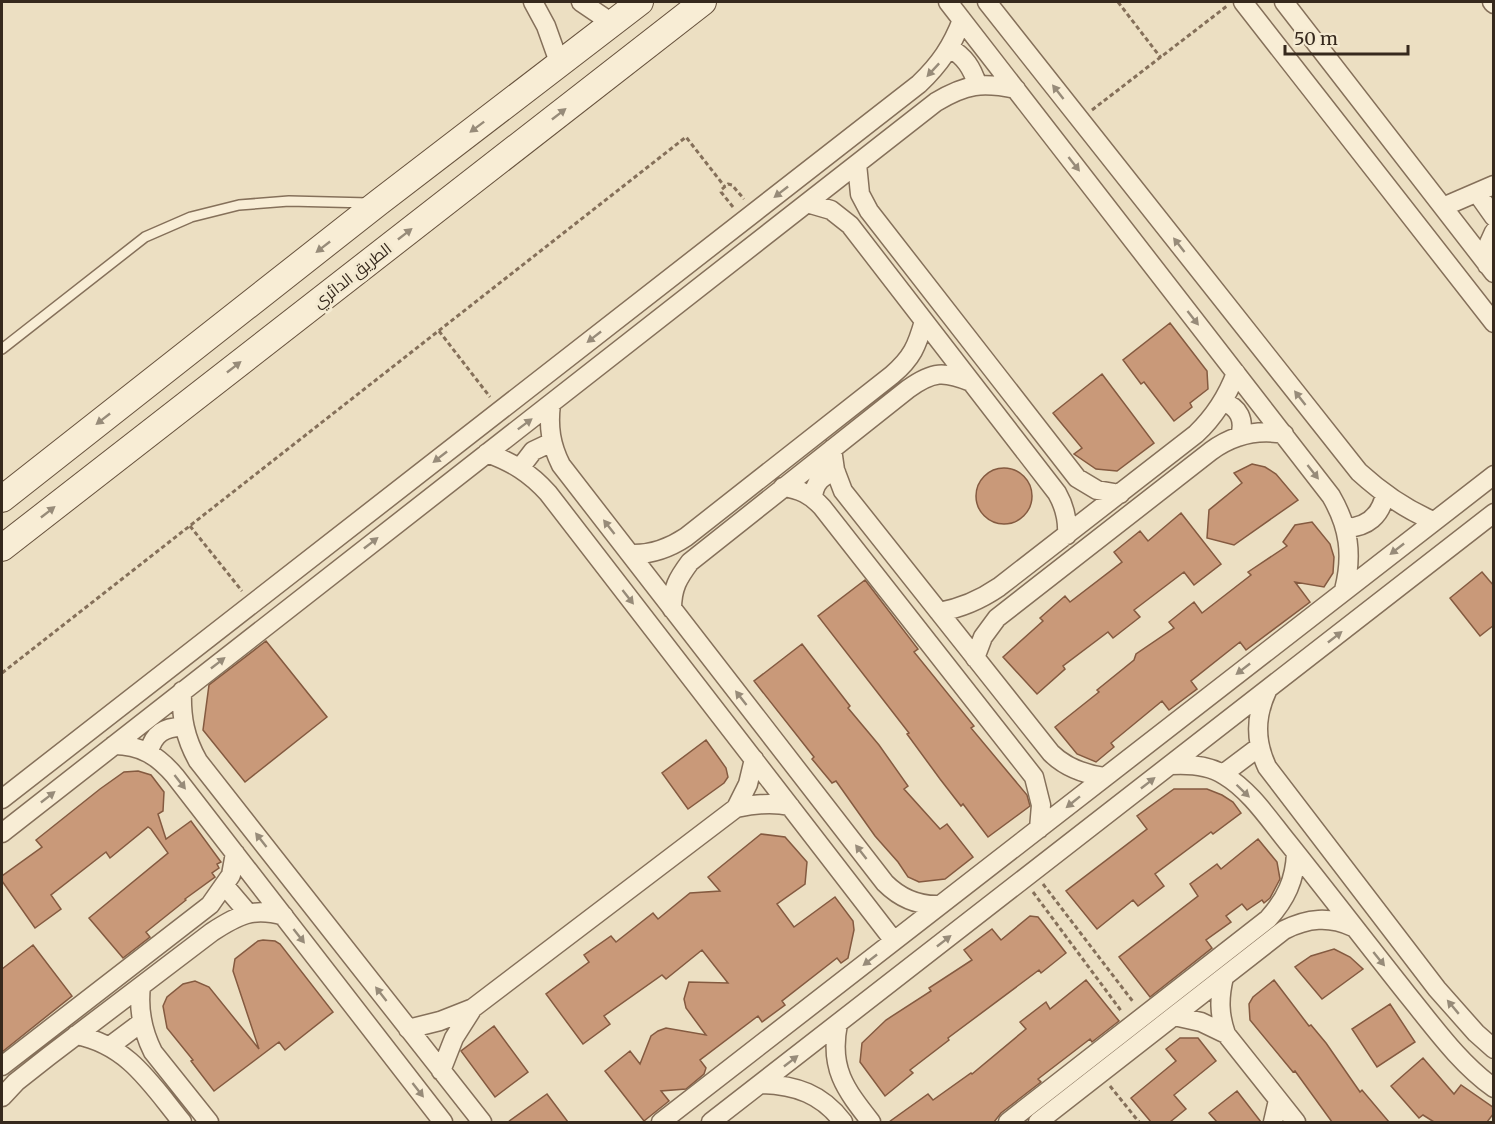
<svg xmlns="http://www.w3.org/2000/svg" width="1495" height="1124" viewBox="0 0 1495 1124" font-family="Merriweather,Cairo,serif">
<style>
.building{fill:#c99979;stroke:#845a40;stroke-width:1.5}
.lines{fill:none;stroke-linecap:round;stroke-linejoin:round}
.lane-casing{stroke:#85705a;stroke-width:12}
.street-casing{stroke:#85705a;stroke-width:21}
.secondary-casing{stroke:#67523d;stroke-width:28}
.path{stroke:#85705a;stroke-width:3;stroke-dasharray:4.5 3;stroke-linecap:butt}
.lane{stroke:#f8edd5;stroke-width:9}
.street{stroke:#f8edd5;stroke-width:18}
.secondary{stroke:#f8edd5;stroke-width:26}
.oneway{fill:#978b79}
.labels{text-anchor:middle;stroke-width:6;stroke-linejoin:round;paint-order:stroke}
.street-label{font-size:16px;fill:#36291d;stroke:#f4ead1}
</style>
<rect width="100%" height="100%" fill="#ecdfc2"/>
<path class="building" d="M1170 323 1207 371 1208 389 1190 403 1192 407 1174 421 1144 382 1141 384 1123 360Z
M1102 374 1154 443 1117 471 1096 469 1074 454 1082 448 1053 413Z
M1252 464 1265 467 1276 474 1298 500 1234 545 1207 538 1209 510 1242 483 1234 473Z
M976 496a28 28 0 1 1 56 0a28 28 0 1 1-56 0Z
M1181 513 1221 564 1194 585 1184 572 1134 610 1140 617 1113 638 1108 632 1063 666 1065 669 1037 694 1003 657 1043 621 1040 618 1065 596 1070 602 1122 562 1114 552 1140 531 1148 541Z
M1312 522 1330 544 1334 557 1333 573 1324 587 1295 582 1310 602 1246 650 1240 642 1191 681 1197 689 1169 710 1162 701 1111 743 1114 747 1096 762 1077 754 1055 727 1099 692 1097 690 1134 660 1136 654 1174 628 1169 622 1194 602 1202 613 1251 575 1248 572 1287 546 1283 542 1295 525Z
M1482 572 1494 586V625L1480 636 1450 598Z
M865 580 918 649 914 652 974 726 971 728 1027 795 1030 806 988 837 963 804 961 806 940 779 907 734 909 733 818 616Z
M266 641 327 717 245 782 203 730 209 685Z
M802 644 850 706 848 708 879 745 908 786 904 789 940 829 947 824 973 857 945 879 919 882 908 877 898 862 875 836 836 781 832 783 812 759 814 757 754 681Z
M706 740 726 768 728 777 724 783 688 809 662 773Z
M138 771 151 775 164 792 163 811 158 814 166 839 191 821 221 862 217 864 219 868 212 873 215 877 185 899 186 900 146 932 150 937 123 958 89 918 168 853 151 829 148 827 110 858 106 852 51 895 61 909 35 928 2 881V876L42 847 36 840 100 789 124 772Z
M1174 789H1207L1222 795 1233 802 1241 813 1213 834 1211 832 1155 874 1164 886 1138 906 1133 900 1097 929 1066 891 1147 829 1137 816Z
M761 834 785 837 807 862 805 884 777 904 794 927 835 897 853 921 854 930 848 958 841 963 837 958 782 1001 785 1005 762 1022 758 1016 700 1060 706 1068 704 1074 686 1089 661 1091 669 1101 644 1121 605 1071 630 1051 640 1064 651 1036 658 1031 666 1028 706 1035 686 1008 684 999 689 982 728 983 702 950 666 979 662 975 604 1016 610 1024 583 1044 546 994 589 962 584 955 611 936 616 942 653 913 658 919 690 893 720 891 708 877Z
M1258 839 1277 862 1280 879 1270 898 1264 903 1262 900 1247 910 1242 904 1226 916 1231 922 1206 940 1212 948 1150 997 1119 957 1198 896 1190 884 1217 864 1221 869Z
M1030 916 1038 917 1066 953 1041 973 1039 970 948 1038 949 1040 910 1070 913 1073 885 1096 860 1062 862 1043 886 1020 931 991 929 988 972 960 964 950 992 929 1001 940Z
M263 940 275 941 280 944 333 1012 285 1050 279 1042 214 1091 191 1061 193 1060 167 1028 163 1006 167 997 183 984 195 981 209 987 259 1049 233 971 235 959 258 941Z
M33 945 72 996 2 1052V969Z
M1334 949 1350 957 1363 969 1322 999 1295 967 1311 956Z
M1086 980 1119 1021 1092 1042 1090 1039 1038 1079 1041 1082 1001 1113 994 1122H889L928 1094 933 1100 971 1073 972 1074 1026 1029 1020 1022 1046 1002 1050 1009Z
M1274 980 1309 1026 1311 1025 1326 1043 1360 1092 1362 1090 1389 1122H1332L1295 1071 1293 1072 1250 1020 1249 1004 1253 997Z
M1390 1004 1415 1042 1377 1067 1352 1029Z
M494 1026 528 1072 495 1097 461 1051Z
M1180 1038H1198L1216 1061 1174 1095 1186 1109 1170 1122H1151L1131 1098 1176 1061 1166 1049Z
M1423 1058 1454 1094 1461 1085 1494 1108V1113L1487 1122H1434L1423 1115 1419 1118 1391 1086Z
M1237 1091 1261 1122H1217L1209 1113Z
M547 1094 568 1122H508Z"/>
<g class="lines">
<g class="lane-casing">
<path id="lane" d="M2 349 145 237 191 217 239 205 289 201 369 203"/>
</g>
<g class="street-casing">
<path id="street" d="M533 2 546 26 560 65
M581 2 612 23
M948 2 1331 496C1349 527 1353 555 1344 590
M987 2 1359 472C1382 493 1405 509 1433 521
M1243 2 1494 323
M1284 2 1494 273
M1492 2 1494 4
M950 48C965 57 972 68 977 84
M857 164 860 194 869 211 1077 478 1097 490 1120 494
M1477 193 1494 217
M807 203 831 210 850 225 1057 493C1065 507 1068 520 1067 535
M1443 207 1494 185
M1487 265 1489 243 1494 232
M1223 402C1239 407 1245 420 1240 436
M551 404C548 427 551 445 561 465L885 883C900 898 918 906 940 905
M832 449 835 470 843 491 1051 753C1066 768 1084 774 1104 777
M487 453C512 462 530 473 548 493L894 941
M520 468 533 451 552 442
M783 487C800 489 811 495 822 507L1034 777 1041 805 1039 829
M813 498C814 483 822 475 836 472
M1346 528C1367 527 1381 516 1385 494
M630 554C651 555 668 549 686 537L892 375C912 358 917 346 924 321
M672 609C672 588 678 578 690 562L908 389C933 371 944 371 971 382
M939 612C962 608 980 600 999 587L1196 434C1215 416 1227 397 1236 373
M975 658 983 637 997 618 1211 451C1233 435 1257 429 1284 434
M182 691C181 717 185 738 198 761L482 1122
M1267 691C1255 717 1255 741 1267 767L1437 989 1476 1033 1494 1049
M114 745C141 745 158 756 175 776L443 1122
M149 752C153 734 165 726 184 727
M1171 765C1189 764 1209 765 1224 775 1251 791 1270 821 1289 844 1329 894 1368 945 1407 994 1434 1027 1459 1063 1494 1088
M1223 774 1259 747
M2 799 919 84C940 64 952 46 962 20
M736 808C754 804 771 802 790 806
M2 833 936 102C966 84 982 82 1016 89
M225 886 248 913
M1224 977C1219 998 1219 1014 1226 1034L1296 1122
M141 986C138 1010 142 1030 153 1052L209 1122
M1174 1016 1201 1022 1226 1034
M838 1024C829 1068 845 1089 871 1122
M408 1029 440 1021 473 1008 736 808 748 784 754 759
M76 1035C128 1045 151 1084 182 1122
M110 1046 142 1022
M2 1066 210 905 231 875 235 853
M441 1071 454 1038 473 1008
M761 1084C796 1085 822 1094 843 1122
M2 1097 16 1082 49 1056 212 932C238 915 253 907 284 916
M661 1122 1494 475
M711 1122 1494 513
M1008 1122 1268 919C1286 899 1295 880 1296 853
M1038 1122 1284 930C1308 918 1329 916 1353 927
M1273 1122 1278 1100"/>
</g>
<g class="secondary-casing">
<path id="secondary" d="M2 499 378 203 640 2
M2 548 703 2"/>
</g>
<path class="path" d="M1118 2 1161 58
M1092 110 1227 6
M733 207 721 192V190L728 184 732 185 744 199
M439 331 490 397
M190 526 242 591
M2 673 686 137 725 187
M1043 884 1134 1003
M1033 892 1122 1012
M1110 1086 1139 1122"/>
<use href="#lane" class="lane"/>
<use href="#street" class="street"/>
<use href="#secondary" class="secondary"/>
</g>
<defs><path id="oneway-solid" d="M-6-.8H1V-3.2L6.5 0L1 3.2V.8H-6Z" transform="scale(1.5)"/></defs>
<g class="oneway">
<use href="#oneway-solid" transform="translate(933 70) rotate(133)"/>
<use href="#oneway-solid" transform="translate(1058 92) rotate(-128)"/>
<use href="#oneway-solid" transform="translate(559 114) rotate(-38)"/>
<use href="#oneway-solid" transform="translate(477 127) rotate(143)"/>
<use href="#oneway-solid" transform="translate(1074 164) rotate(52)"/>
<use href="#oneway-solid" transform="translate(781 192) rotate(142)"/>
<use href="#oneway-solid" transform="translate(405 234) rotate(-38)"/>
<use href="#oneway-solid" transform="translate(1179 245) rotate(-128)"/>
<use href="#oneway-solid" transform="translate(323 247) rotate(142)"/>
<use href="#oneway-solid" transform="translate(1193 318) rotate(52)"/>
<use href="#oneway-solid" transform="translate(594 337) rotate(142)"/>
<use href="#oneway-solid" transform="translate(234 367) rotate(-38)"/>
<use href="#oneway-solid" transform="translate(1300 398) rotate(-128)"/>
<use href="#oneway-solid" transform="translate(103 419) rotate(142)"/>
<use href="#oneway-solid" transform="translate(525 424) rotate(-37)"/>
<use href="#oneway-solid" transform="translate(440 457) rotate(142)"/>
<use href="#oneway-solid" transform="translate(1313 472) rotate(52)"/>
<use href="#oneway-solid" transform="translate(48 512) rotate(-38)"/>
<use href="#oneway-solid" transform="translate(609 527) rotate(-128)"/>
<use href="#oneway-solid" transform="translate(371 543) rotate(-38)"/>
<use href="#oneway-solid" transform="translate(1397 549) rotate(142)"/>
<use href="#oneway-solid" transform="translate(628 597) rotate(52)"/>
<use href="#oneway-solid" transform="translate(1335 637) rotate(-38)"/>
<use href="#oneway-solid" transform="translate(218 663) rotate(-38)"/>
<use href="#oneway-solid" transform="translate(1243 669) rotate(142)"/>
<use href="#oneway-solid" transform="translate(741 698) rotate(-128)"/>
<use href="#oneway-solid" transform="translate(180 782) rotate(52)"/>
<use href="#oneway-solid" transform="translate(1148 783) rotate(-38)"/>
<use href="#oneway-solid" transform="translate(1243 791) rotate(44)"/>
<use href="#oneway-solid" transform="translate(48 797) rotate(-38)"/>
<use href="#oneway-solid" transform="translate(1073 802) rotate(141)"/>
<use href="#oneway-solid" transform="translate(261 840) rotate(-128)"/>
<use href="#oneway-solid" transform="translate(861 852) rotate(-128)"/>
<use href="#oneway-solid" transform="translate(299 936) rotate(52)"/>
<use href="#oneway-solid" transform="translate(944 941) rotate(-38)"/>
<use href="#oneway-solid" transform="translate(1379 959) rotate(51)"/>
<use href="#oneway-solid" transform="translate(870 960) rotate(142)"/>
<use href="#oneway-solid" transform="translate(381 994) rotate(-128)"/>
<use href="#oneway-solid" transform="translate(1453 1007) rotate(-130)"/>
<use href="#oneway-solid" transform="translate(791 1061) rotate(-38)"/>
<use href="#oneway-solid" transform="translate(418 1090) rotate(52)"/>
</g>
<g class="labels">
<g class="street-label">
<text transform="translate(352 275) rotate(-38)" y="6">الطريق الدائري</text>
</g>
</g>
<rect width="1495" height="1124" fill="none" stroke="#36291d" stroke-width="6"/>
<path d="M1285 45v9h123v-9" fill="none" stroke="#36291d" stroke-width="3"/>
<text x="1294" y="45" font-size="18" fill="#36291d" stroke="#f4ead1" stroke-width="4.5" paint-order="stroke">50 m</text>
</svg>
